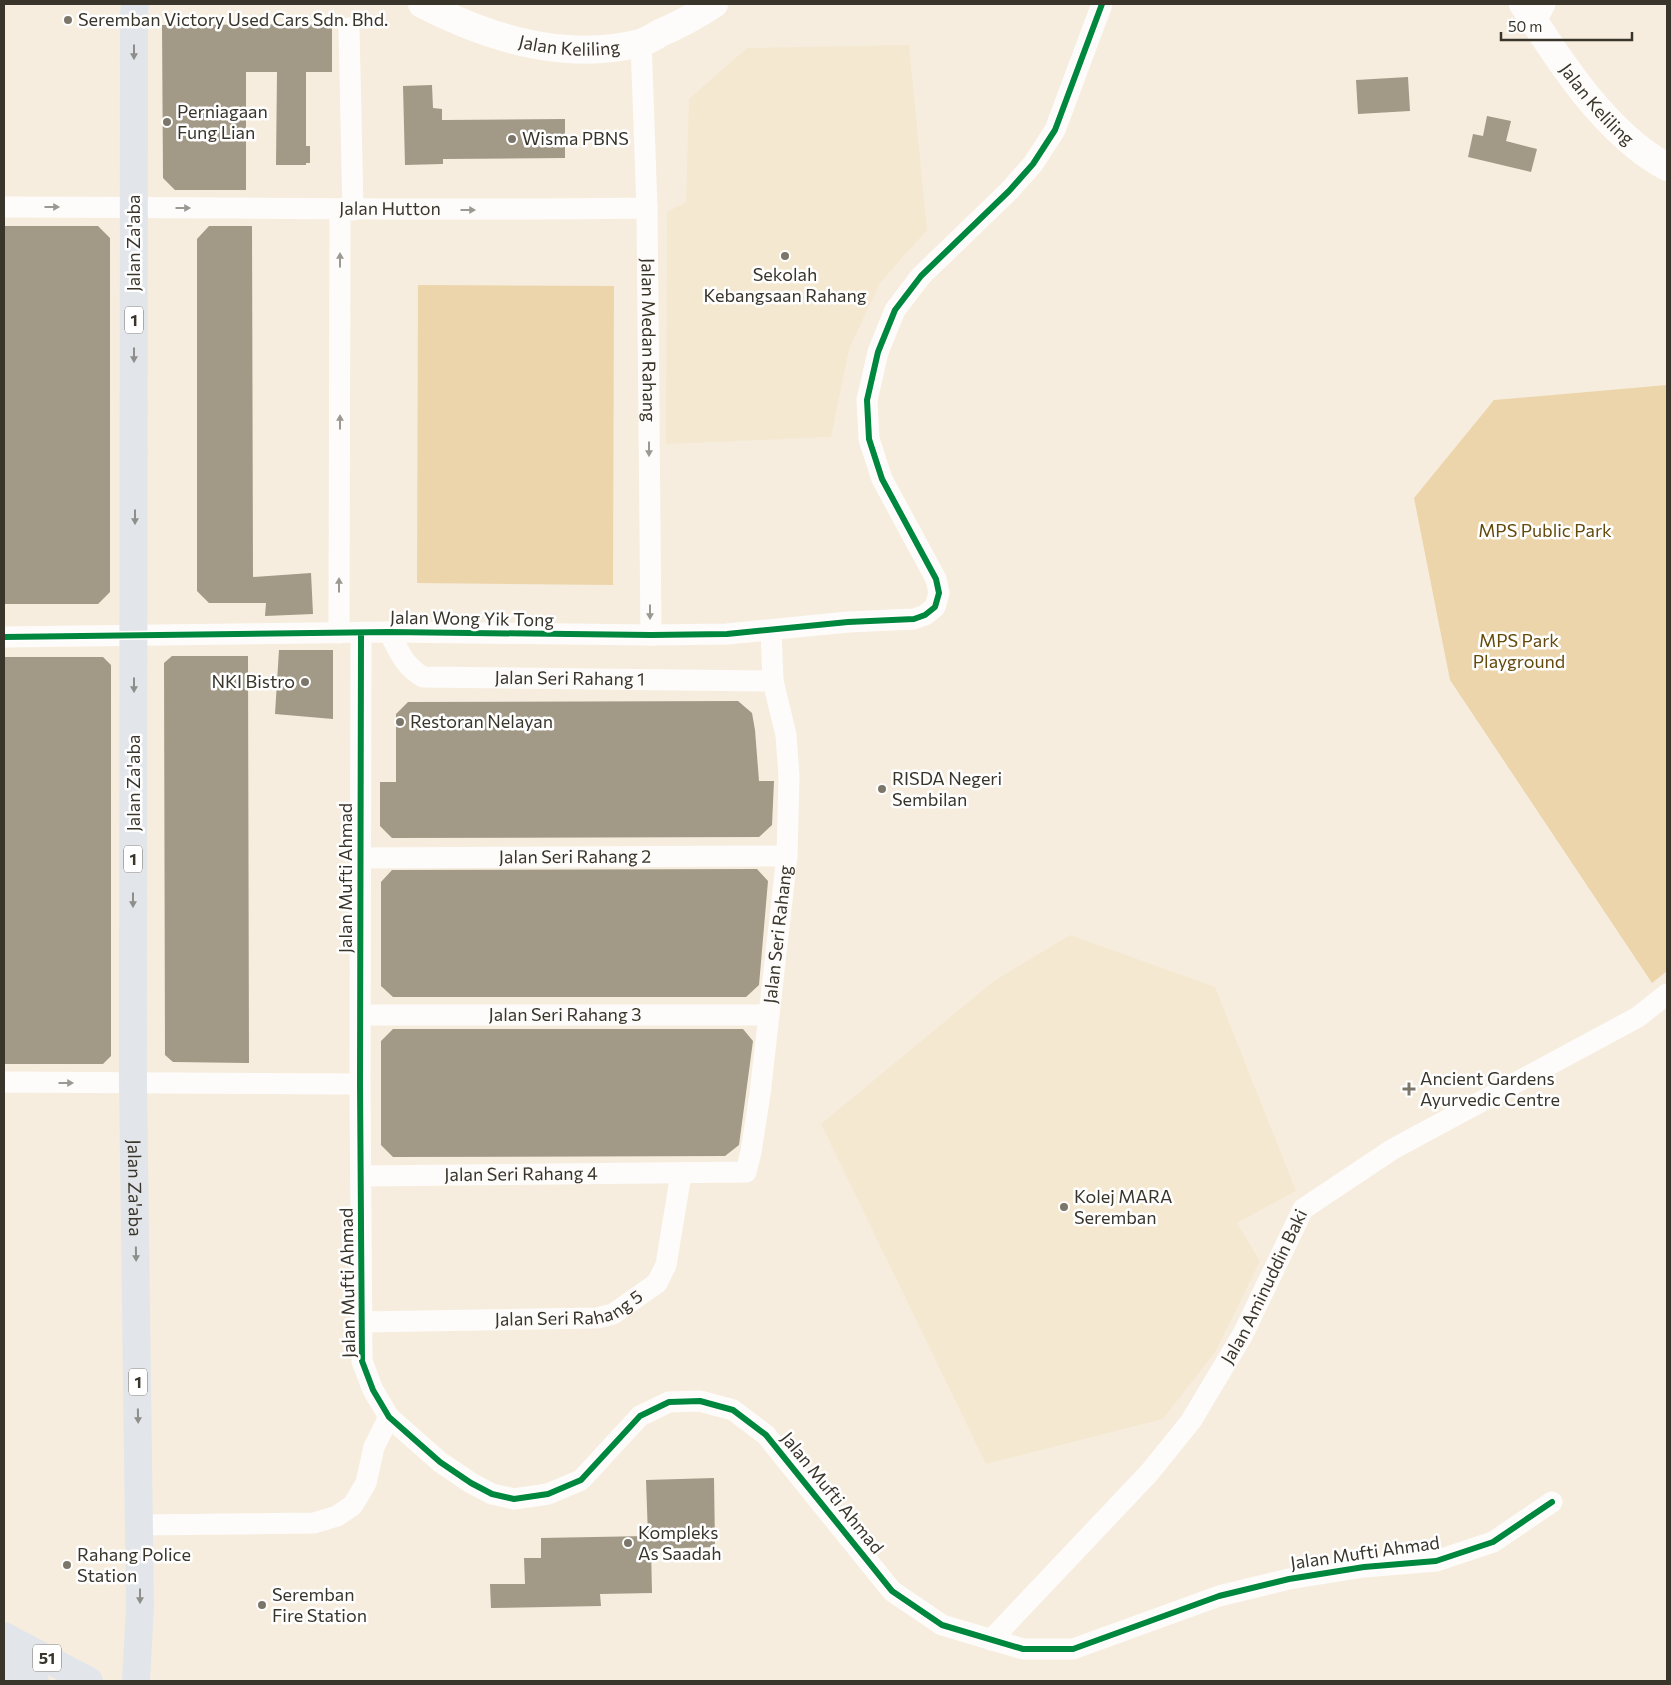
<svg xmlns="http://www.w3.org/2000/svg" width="1671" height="1685" viewBox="0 0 1671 1685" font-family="Commissioner,sans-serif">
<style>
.built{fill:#f5e8d0}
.green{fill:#edd5ab}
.building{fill:#a29987}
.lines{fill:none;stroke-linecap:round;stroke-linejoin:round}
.street{stroke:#fefcfa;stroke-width:21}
.secondary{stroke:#fefcfa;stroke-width:28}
.highway{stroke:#e2e6ea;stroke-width:28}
.cycleway-casing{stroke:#fff;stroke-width:9}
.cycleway{stroke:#00873e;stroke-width:6}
.oneway{fill:#8e8e8a}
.oneway2{fill:#9c9892}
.poi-dot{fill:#7c756a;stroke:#fff;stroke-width:2}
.labels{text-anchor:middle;stroke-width:5;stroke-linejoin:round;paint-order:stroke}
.shield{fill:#fff;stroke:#75726b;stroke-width:1}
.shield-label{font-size:16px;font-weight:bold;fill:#3a352b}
.poi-label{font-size:18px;fill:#3a352b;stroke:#fff;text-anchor:start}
.street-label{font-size:18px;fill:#3a352b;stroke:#fff}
.park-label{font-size:18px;fill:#63490a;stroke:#fff}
</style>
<rect width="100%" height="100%" fill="#f6eddf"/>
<path class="built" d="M909 45 927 230 880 283 849 349 831 437 666 444 667 212 686 202 689 99 747 48Z
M1070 935 1215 987 1296 1191 1237 1223 1260 1261 1215 1352 1163 1419 986 1464 821 1124 995 980Z"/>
<path class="green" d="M418 285 614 286 613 585 417 583Z
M1667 385V971L1652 983 1450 680 1414 498 1494 400Z"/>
<path class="building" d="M332 24V72H306V146H310V163H306V165H276L277 72H246V190H175L163 178 162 25Z
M1408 77 1410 111 1358 114 1356 80Z
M432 85 433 108 442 109V120L565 119V158L443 159V164L405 165 403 86Z
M1487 116 1511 121 1506 141 1537 149 1531 172 1468 157 1473 134 1483 136Z
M4 226H98L110 238V592L98 604H4Z
M209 226H252L253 577 311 573 313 614 265 616 266 603H209L197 591V239Z
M279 650H333V719L275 714Z
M172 656H248L249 1063 173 1062 165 1055 164 663Z
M4 657H103L111 665V1056L103 1064H4Z
M738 701 752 713 755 730 759 781H774L772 825 759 837 392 838 380 826V782H396V714L408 702Z
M757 869 768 881 759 985 746 997H393L381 986V882L392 870Z
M393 1029H743L753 1041 739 1145 725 1156 393 1157 381 1145V1041Z
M714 1478 715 1547 651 1549 652 1593 600 1594 601 1606 491 1608 490 1584H525L524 1558H541V1538L648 1536 646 1480Z"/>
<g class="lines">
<g class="street">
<path d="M1535 23 1545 4"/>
<path d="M349 28 353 210"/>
<path id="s1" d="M641 42 647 208 651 635"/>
<path id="s2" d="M4 207C218 207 433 211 647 208"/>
<path id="s3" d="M389 632C399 651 404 666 423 677L773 681"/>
<path d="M339 633 340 209"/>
<path d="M361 633 360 1084 362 1361 373 1390 389 1417 440 1462 471 1483 492 1494 514 1499 548 1494 581 1480 640 1416 669 1402 700 1401 733 1410 766 1435 892 1591 942 1625 1023 1649H1073L1219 1596 1289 1579 1364 1567 1436 1561 1493 1542 1552 1502"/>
<path d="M4 637 389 632 651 635 727 634 848 622 914 619 925 615 935 607 939 593 936 579 882 479 869 439 867 400 878 352 895 310 921 276 1009 191 1033 164 1055 130 1102 4"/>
<path id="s4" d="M361 858 787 856"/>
<path id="s5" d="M361 1015H769"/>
<path d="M4 1082 360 1084"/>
<path id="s6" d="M361 1176 746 1172 751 1152 760 1094 787 856 789 776 786 735 773 681 771 631"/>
<path id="s7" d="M361 1322 597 1318 613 1314 657 1283 666 1265 681 1174"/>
<path d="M139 1525 314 1523 337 1516 353 1505 366 1483 374 1447 389 1417"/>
<path id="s8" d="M991 1640 1149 1473 1191 1421 1243 1334 1303 1209 1393 1149 1638 1017 1667 994"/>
</g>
<g class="secondary">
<path id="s9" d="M422 4C489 38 564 62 640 43 647 41 654 37 660 33 679 25 697 15 714 4"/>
<path id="s10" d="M1523 4C1559 61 1607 135 1667 167"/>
</g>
<g class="highway">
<path id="s11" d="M135 4 134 14 133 1083 140 1607 136 1681"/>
<path d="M4 1636 89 1681"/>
<path d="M4 1662 35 1681"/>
</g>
<g class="cycleway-casing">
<path id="cycleway" d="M361 633 360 1084 362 1361 373 1390 389 1417 440 1462 471 1483 492 1494 514 1499 548 1494 581 1480 640 1416 669 1402 700 1401 733 1410 766 1435 892 1591 942 1625 1023 1649H1073L1219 1596 1289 1579 1364 1567 1436 1561 1493 1542 1552 1502
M4 637 389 632 651 635 727 634 848 622 914 619 925 615 935 607 939 593 936 579 882 479 869 439 867 400 878 352 895 310 921 276 1009 191 1033 164 1055 130 1102 4"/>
</g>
<use href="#cycleway" class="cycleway"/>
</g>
<defs><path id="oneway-solid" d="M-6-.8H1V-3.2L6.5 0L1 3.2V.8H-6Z" transform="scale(1.25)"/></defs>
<g class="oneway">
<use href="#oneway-solid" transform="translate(134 52) rotate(90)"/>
<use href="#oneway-solid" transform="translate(134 355) rotate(90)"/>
<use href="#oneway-solid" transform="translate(135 517) rotate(90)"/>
<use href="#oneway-solid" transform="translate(134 685) rotate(90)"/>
<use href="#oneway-solid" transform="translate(133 900) rotate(90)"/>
<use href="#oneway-solid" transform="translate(136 1254) rotate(89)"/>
<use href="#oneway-solid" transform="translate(138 1416) rotate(89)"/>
<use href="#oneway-solid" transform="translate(140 1596) rotate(90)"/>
</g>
<g class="oneway2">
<use href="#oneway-solid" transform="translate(52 207)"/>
<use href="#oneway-solid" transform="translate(183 208)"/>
<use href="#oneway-solid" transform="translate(468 210)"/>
<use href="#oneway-solid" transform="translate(340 260) rotate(-90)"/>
<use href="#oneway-solid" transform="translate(340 422) rotate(-90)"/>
<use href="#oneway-solid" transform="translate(649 449) rotate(90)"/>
<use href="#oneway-solid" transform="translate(339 585) rotate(-90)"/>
<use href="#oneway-solid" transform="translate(650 612) rotate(90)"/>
<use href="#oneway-solid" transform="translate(66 1083)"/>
</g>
<g class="poi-dot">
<circle cx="68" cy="20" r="5"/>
<circle cx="167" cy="122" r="5"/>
<circle cx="512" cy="139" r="5"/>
<circle cx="785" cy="256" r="5"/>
<circle cx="305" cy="682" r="5"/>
<circle cx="400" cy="722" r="5"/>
<circle cx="882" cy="789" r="5"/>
<path d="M1406.5 1081.5h5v5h5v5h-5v5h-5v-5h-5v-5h5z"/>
<circle cx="1064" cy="1207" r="5"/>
<circle cx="628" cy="1543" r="5"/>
<circle cx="67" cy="1565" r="5"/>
<circle cx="262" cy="1605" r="5"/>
</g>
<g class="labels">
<g class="shield">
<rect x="125" y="306.5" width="18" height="27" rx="4"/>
<rect x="124" y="845.5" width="18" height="27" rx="4"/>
<rect x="129" y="1368.5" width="18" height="27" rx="4"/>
<rect x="33" y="1644.5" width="28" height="27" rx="4"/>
</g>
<g class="shield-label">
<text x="134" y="326">1</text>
<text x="133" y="865">1</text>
<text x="138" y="1388">1</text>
<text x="47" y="1664">51</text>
</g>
<g class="poi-label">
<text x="78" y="26">Seremban Victory Used Cars Sdn. Bhd.</text>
<text x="177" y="118">Perniagaan<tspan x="177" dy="21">Fung Lian</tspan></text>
<text x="522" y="145">Wisma PBNS</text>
<text x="785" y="281" text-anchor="middle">Sekolah<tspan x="785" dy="21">Kebangsaan Rahang</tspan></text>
<text x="295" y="688" text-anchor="end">NKI Bistro</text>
<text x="410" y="728">Restoran Nelayan</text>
<text x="892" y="785">RISDA Negeri<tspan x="892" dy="21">Sembilan</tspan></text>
<text x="1420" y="1085">Ancient Gardens<tspan x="1420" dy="21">Ayurvedic Centre</tspan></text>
<text x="1074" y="1203">Kolej MARA<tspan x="1074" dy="21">Seremban</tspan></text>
<text x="638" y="1539">Kompleks<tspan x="638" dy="21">As Saadah</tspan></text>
<text x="77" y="1561">Rahang Police<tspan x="77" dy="21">Station</tspan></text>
<text x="272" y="1601">Seremban<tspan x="272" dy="21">Fire Station</tspan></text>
</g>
<g class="street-label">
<text dy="6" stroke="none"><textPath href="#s9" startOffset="155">Jalan Keliling</textPath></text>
<text dy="6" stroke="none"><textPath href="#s10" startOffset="125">Jalan Keliling</textPath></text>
<text dy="6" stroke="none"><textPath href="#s2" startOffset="386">Jalan Hutton</textPath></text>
<text transform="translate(134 243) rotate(-90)" y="6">Jalan Za'aba</text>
<text dy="6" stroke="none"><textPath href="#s1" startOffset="298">Jalan Medan Rahang</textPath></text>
<text transform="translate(472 619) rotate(1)" y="6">Jalan Wong Yik Tong</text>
<text dy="6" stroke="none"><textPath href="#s3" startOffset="204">Jalan Seri Rahang 1</textPath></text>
<text transform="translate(134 783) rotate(-90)" y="6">Jalan Za'aba</text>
<text dy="6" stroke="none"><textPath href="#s4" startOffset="214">Jalan Seri Rahang 2</textPath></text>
<text transform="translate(346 878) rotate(-90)" y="6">Jalan Mufti Ahmad</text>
<text dy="6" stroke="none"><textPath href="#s6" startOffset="625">Jalan Seri Rahang</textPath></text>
<text dy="6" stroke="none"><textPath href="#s5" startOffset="204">Jalan Seri Rahang 3</textPath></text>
<text dy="6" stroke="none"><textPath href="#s6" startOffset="160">Jalan Seri Rahang 4</textPath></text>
<text dy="6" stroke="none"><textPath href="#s11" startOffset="1184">Jalan Za'aba</textPath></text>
<text transform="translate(348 1283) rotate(-91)" y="6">Jalan Mufti Ahmad</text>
<text dy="6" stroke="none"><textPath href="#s8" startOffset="450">Jalan Aminuddin Baki</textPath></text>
<text dy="6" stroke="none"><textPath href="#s7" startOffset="210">Jalan Seri Rahang 5</textPath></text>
<text transform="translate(832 1493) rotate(51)" y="6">Jalan Mufti Ahmad</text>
<text transform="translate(1365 1553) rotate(-8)" y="6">Jalan Mufti Ahmad</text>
</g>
<g class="park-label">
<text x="1545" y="537">MPS Public Park</text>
<text x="1519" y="647">MPS Park<tspan x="1519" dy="21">Playground</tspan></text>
</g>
</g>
<rect width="1671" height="1685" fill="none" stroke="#3a352b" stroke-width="10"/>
<path d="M1501 32v8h131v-8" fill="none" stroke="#3a352b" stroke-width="2.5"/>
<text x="1508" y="32" font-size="15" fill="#3a352b" stroke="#ffffff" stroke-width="4" paint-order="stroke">50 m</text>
</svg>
